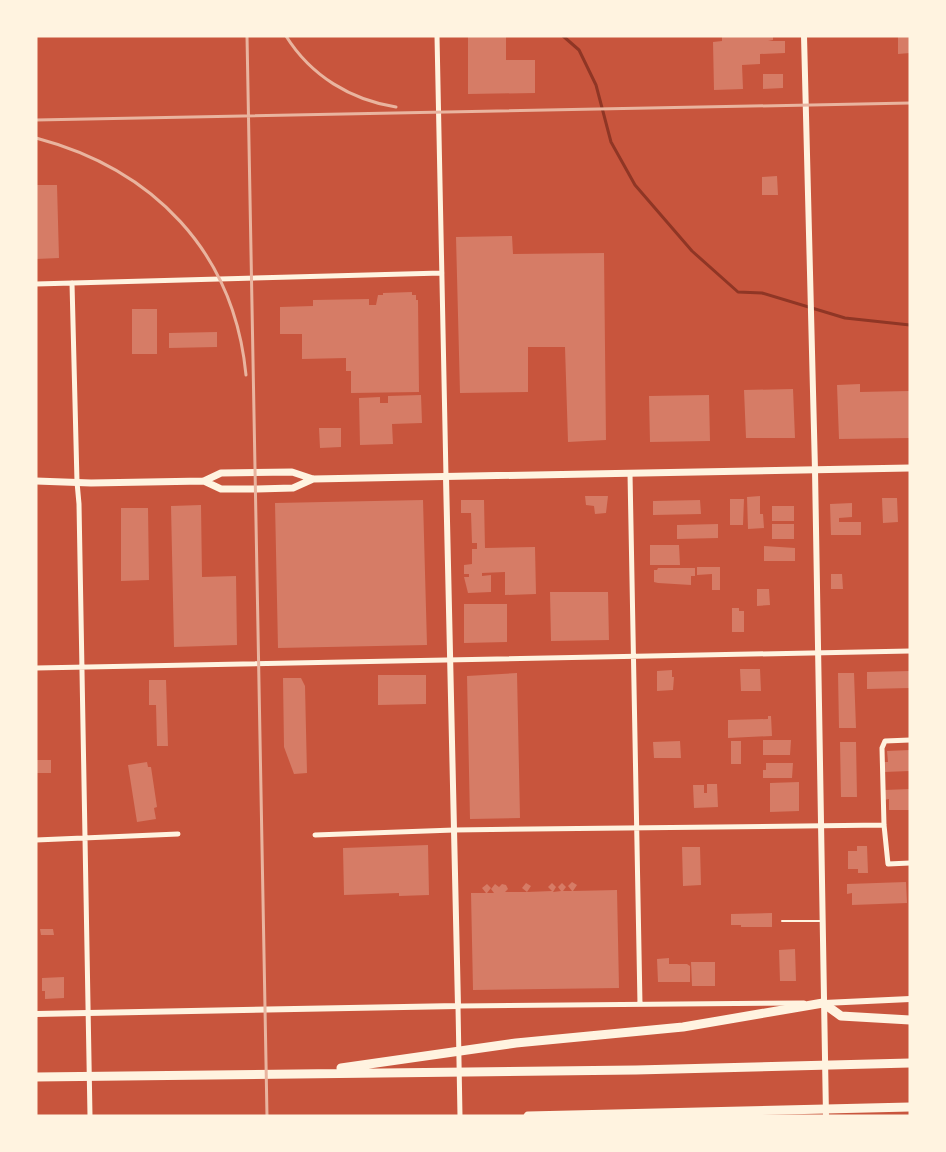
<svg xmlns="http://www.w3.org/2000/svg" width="946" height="1152" viewBox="0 0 946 1152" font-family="Georgia,serif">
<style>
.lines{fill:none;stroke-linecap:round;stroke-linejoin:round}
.stream{stroke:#8f3625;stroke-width:3}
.building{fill:#d67c66}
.service{stroke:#fff3e0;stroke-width:2}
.minor{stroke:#fff3e0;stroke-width:5}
.tertiary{stroke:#fff3e0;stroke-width:6}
.secondary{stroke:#fff3e0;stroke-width:7}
.motorway{stroke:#fff3e0;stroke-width:9}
.rail{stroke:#e9b49f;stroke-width:3}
</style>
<rect width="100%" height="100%" fill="#c8553d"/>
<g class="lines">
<path class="stream" d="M563 36 579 50 596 85 611 142 635 185 692 251 738 292 762 293 845 318 910 325"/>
</g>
<path class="building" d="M468 36H506V60H535V93L468 94Z
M722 36H773V40L768 41H785V53L760 54V64L742 65 743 89 714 90 713 42 722 41Z
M898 36H910V53L898 54Z
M763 74H783V88L763 89Z
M777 176 778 195H762V177Z
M36 185H57L59 258 36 259Z
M512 236 513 254 604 253 606 440 568 442 565 347H528V392L460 393 456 237Z
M412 292V295H416V300H418L419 392 351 393V371H346V358L302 359V334H280V307L313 306V300L369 299V305H376L378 295H383V293Z
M132 309H157V354H132Z
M217 332V347L169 348V333Z
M860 384V392L909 391 910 438 839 439 837 385Z
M793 389 795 438H746L744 390Z
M421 395 422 423 392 424 393 444 360 445 359 398 380 397V403H388V396Z
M709 395 710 441 650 442 649 396Z
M319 428H341V447L320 448Z
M585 496H608L606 513 595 514 594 506 586 505Z
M760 496V514H763L764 528 748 529 747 497Z
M882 498H897L898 522 883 523Z
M730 499H744L743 525H730Z
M423 500 427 645 278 648 275 503Z
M461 500H484L485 548 535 547 536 594 505 595V572L482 573V576L491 575V592L468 593 464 577H469V574H464V565L472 564V549H477V543H472L471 513H461Z
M700 500 701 514 653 515V501Z
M852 503V517L839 518V522H861V535H831L830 504Z
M201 505 202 577 236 576 237 645 174 647 171 506Z
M772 506H794V521H772Z
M121 508H148L149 580 121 581Z
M718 524V538L677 539V525Z
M772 524H794V539H772Z
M650 545H679L680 565H650Z
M764 546 795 548V561H764Z
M697 567H720V590H712V574L697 575Z
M658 568H695V576H691V585L658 583 654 582V570H657Z
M831 574H842L843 589H831Z
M757 589H769L770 605 757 606Z
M550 592H608L609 640 551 641Z
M464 604H507V642L464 643Z
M732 608H739V611H744V632H732Z
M740 669H760L761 691H741Z
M672 670V677H674L673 690 657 691V671Z
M910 671V688L867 689V672Z
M517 673 520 818 470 819 467 676Z
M838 673H854L856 728H839Z
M378 675H426V704L378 705Z
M283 678H301L305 686 307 773 294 774 284 747Z
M149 680H166L168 746H157L156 705H149Z
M768 716H771L772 736 728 738V720L768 719Z
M763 740H791L790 755H763Z
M680 741 681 758H654L653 742Z
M731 741H741V764H731Z
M840 742H856L857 797H841Z
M910 750V771L884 772 883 762H888L887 751Z
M36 760H51V773H36Z
M147 762 148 767H151L157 807 154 808 156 819 137 822 128 765Z
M766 763H793L792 778H763V770H766Z
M799 782V811L770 812V783Z
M707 784H717L718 807 694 808 693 785H704V793H707Z
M910 789V810H889V799L884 800V790Z
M428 845 429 895 399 896V893L344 895 343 848Z
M857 846H867L868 873H858V869H848V851H857Z
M682 847H700L701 885 683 886Z
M572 882 577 885 573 891 617 890 619 988 473 990 471 893H486L482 888 487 884 491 888 487 893H494L491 889 495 884 499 887 502 884 506 885 508 889 505 892H527L522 888 526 883 531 886 527 892 552 891 548 887 552 883 556 887 553 892 561 891 558 887 562 883 566 887 563 891H572L568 886Z
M906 882 907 903 852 905V893L847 894V884Z
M772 913V927H741V925H731V914Z
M40 929H53L54 935H41Z
M795 949 796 981H780L779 950Z
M669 958V964H687L690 966V982H658L657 959Z
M691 962H715V986H692Z
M64 977V998L45 999V991H42V978Z"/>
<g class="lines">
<path class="service" d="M782 921H822"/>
<path class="minor" d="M437 36 446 477
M72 283 77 482 79 504 90 1116
M36 284 442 273
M630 473 640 1004
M36 668 910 651
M910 740 885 741 882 748 884 825 888 864 910 863
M315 835 454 830 884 825
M36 840 178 834
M460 1116 458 1006 804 1003"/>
<path class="tertiary" d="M804 36 815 470 826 1116
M824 1003 910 999
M36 1014 458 1006 446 477"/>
<path class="secondary" d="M36 481 91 483 204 481 221 473 292 472 313 479 910 468
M204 481 221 489H257L293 488 313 479"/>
<path class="motorway" d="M341 1068 516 1043 683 1027 823 1003 841 1016 910 1020
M36 1077 636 1070 910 1063
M528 1116 910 1107"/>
<path class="rail" d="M247 36 267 1116
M286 36C311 76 351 100 396 107
M36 120 910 103
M36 138C153 169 234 251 246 375"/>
</g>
<rect width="946" height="1152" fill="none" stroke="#fff3e0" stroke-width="75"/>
</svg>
